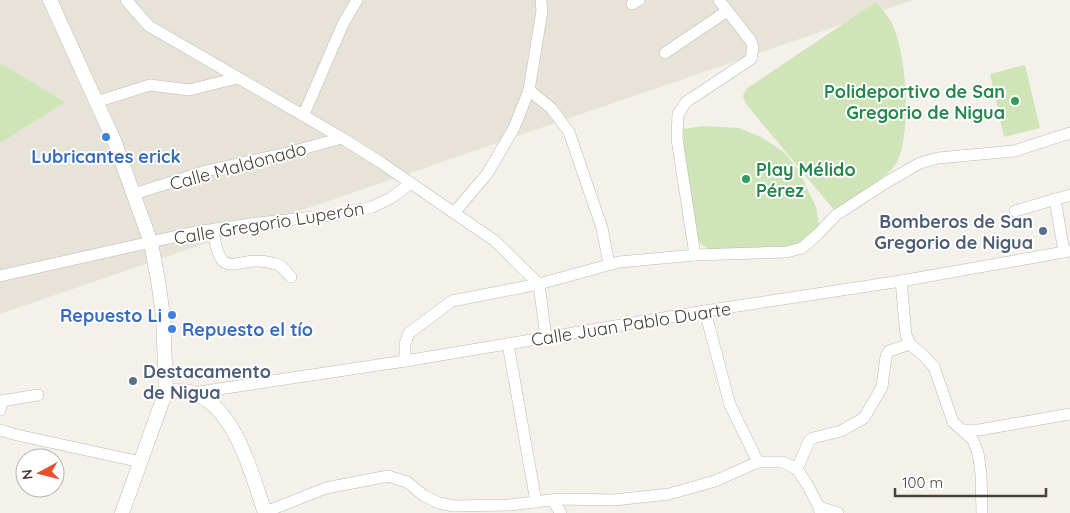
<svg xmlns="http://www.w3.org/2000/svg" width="1070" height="513" viewBox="0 0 1070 513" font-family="Quicksand,sans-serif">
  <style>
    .residential { fill: #e7e3d9 }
    .green { fill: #cfe4b7 }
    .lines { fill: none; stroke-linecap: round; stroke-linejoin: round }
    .minor-casing { stroke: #bfb9ae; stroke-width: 12 }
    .tertiary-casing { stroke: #bfb9ae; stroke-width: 15 }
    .minor { stroke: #fff; stroke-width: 11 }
    .tertiary { stroke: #fff; stroke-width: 14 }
    .leisure-dot { fill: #2e9e5b; stroke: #fff; stroke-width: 2 }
    .shop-dot { fill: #3f7fe0; stroke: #fff; stroke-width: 2 }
    .service-dot { fill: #5c6f8a; stroke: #fff; stroke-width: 2 }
    .labels { text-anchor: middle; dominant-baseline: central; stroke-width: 4; stroke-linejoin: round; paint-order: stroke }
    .leisure-label { font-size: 18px; font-weight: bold; fill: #27864d; stroke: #fff; text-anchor: end }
    .shop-label { font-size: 18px; font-weight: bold; fill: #366cbe; stroke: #fff }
    .street-label { font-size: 18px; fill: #484239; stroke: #fff }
    .service-label { font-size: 18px; font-weight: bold; fill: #4e5e75; stroke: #fff; text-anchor: end }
  </style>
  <rect width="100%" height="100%" fill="#f4f1eb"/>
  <path class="residential" d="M0,0H913L0,314Z"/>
  <g class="green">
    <path d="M876,2C881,8 886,14 890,20C907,49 912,131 897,162C889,177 849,200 834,210L746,104L743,96L746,89Z"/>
    <path d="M0,63L65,102L0,143Z"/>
    <path d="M1025,65L1040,128L1004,137L990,74Z"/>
    <path d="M703,126L739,128L761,137L784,152L798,169L816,207L820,230L804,243L788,249H708L698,241L684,148L683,129Z"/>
  </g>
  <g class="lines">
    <g class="minor-casing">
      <g id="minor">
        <path d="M126,0L149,26L342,138L380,162L495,241L539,284L546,338"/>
        <path d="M632,4L639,0"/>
        <path d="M665,53L727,11"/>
        <path d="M529,90L551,108L569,132L602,228L609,264"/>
        <path d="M96,102L150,85L189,90L237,78"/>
        <path d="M304,114L343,24L357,0"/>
        <path d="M134,194L206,171L287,153L342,138"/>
        <path d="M1055,199L1064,252"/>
        <path d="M1015,211L1070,195"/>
        <path d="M454,213L487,174L514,128L529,90L542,11L541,0"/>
        <path d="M213,230C221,287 236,253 272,263C275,264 278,264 280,266C284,268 288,274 291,277"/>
        <path d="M695,255L677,139L678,114L686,102L751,59L753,48L751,41L719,0"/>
        <path d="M0,276L195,232L258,223L334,215L372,207L391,198L411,183"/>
        <path d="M901,281L906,335L910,344L924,356L934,367L953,422L973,440L978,453L981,474L982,513"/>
        <path d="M705,311L730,405L758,462"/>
        <path d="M508,344L536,502"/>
        <path d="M405,361V344L409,333L452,301L539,284L619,262L695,255L786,252L802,248L818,234L836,215L887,182L920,163L938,158L1014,151L1070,133"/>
        <path d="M192,393L405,361L705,311L901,281L1070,251"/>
        <path d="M0,410L2,401L7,400L38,395"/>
        <path d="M0,430L17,435L141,462"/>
        <path d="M965,430H979L1070,414"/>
        <path d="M797,469L809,441L813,438L841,431L864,418L882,387L886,356L889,351L910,344"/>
        <path d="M552,500L561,513"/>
        <path d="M819,507L838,513"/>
        <path d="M265,512L326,488L388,476L407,482L423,495L439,503L454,506L509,505L560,499L614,500L669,494L715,481L758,462H783L797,469L808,486L819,507L820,513"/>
      </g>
    </g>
    <g class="tertiary-casing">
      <g id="tertiary">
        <path d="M50,0L115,143L151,243L158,280L163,316L166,391L122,513"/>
        <path d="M166,391C174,391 182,391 190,392C235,404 252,475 265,513"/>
      </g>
    </g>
    <use href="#minor" class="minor"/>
    <use href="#tertiary" class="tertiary"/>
  </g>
  <g class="leisure-dot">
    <circle cx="1015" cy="101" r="5"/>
    <circle cx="746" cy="179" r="5"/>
  </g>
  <g class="shop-dot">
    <circle cx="106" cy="137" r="5"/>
    <circle cx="172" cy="315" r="5"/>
    <circle cx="172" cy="329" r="5"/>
  </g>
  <g class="service-dot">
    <circle cx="1043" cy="231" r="5"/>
    <circle cx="133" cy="381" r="5"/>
  </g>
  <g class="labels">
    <g class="leisure-label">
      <text x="1005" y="91">Polideportivo de San<tspan x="1005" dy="21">Gregorio de Nigua</tspan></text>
      <text x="756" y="169" text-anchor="start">Play Mélido<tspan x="756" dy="21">Pérez</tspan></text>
    </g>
    <g class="shop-label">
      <text x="106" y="156">Lubricantes erick</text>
      <text x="162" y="315" text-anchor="end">Repuesto Li</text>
      <text x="182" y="329" text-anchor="start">Repuesto el tío</text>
    </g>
    <g class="street-label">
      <text transform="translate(238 166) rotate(-15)">Calle Maldonado</text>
      <text transform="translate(269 223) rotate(-9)">Calle Gregorio Luperón</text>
      <text transform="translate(631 324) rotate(-9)">Calle Juan Pablo Duarte</text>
    </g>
    <g class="service-label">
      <text x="1033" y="221">Bomberos de San<tspan x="1033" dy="21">Gregorio de Nigua</tspan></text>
      <text x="143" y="371" text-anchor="start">Destacamento<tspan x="143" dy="21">de Nigua</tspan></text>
    </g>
  </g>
  <g transform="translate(40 473) rotate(263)"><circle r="24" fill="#ffffff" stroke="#b6b3b0"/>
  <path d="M0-4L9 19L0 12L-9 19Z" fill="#e8502e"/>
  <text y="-8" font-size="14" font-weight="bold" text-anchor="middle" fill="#484239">N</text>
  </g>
  <path d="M895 488v8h151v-8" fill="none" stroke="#484239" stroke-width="2.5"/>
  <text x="902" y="488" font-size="15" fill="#484239" stroke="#ffffff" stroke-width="4" paint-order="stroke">100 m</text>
</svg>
